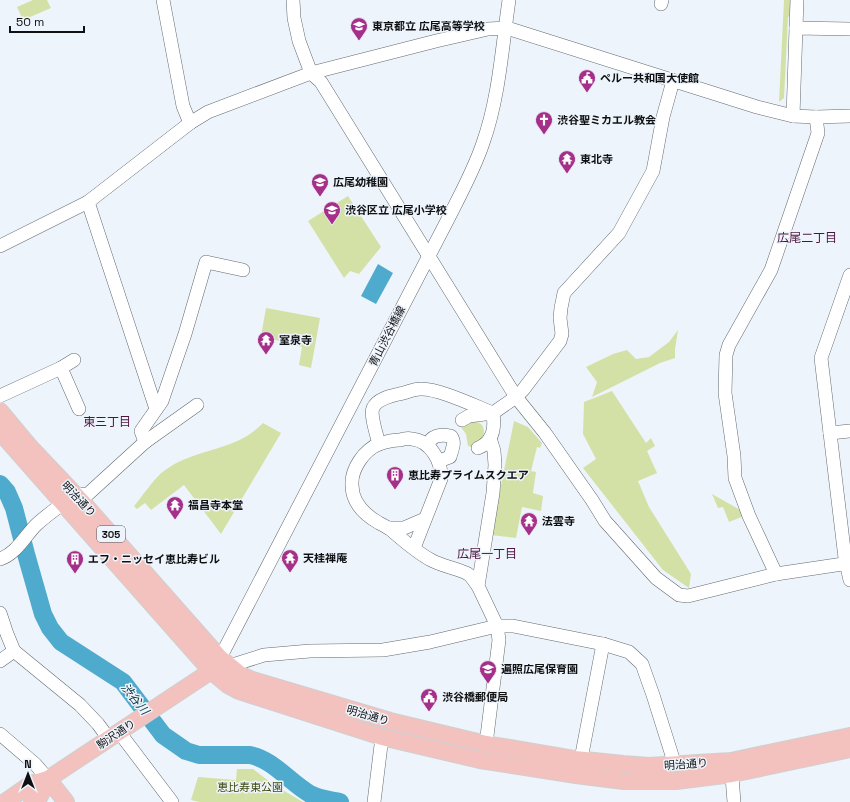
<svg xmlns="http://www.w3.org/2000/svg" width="850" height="802" viewBox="0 0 850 802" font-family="'Space Grotesk','Noto Sans JP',sans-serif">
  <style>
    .green { fill: #d3e1a6 }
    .water { fill: #4fabcd }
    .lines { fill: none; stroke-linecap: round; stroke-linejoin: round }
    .river { stroke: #4fabcd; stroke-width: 18 }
    .minor-casing { stroke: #646a70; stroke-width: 14 }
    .major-casing { stroke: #cfcfd0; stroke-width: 18 }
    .minor { stroke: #fff; stroke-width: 13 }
    .major { stroke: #f3c2bf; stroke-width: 16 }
    .labels { text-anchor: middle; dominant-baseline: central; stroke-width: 3; stroke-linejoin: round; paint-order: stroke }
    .shield { fill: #eef4fb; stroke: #515458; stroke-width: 1 }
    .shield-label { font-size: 10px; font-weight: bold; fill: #0e1012 }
    .poi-label { font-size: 11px; font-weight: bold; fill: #0e1012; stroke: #eef4fb; text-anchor: start }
    .street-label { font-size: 11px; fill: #0e1012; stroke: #eef4fb }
    .park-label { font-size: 11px; fill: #3f4911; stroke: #eef4fb }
    .neighbourhood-label { font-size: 12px; fill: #4c143e; stroke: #eef4fb }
    .water-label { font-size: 12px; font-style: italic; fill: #093442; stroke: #eef4fb }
  </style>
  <rect width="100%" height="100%" fill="#eef4fb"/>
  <g class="green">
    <path d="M33,0H47L51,8L23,20L17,7Z"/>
    <path d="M784,0H797L796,13L788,17L784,98L779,102Z"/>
    <path d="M348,196L381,247L359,274L350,271L344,278L308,221Z"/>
    <path d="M266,308L320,318L311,368L299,365L302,347L261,336Z"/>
    <path d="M678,330L675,349V358L660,363L592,397L597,382L586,367L613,354L627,350L636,359L649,357L669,342Z"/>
    <path d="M612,391L646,443L651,438L655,446L647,451L657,473L638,481L649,507L691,574L689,588L663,570L583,468L596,459L583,434L584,402Z"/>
    <path d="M464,421C478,421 487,422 483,439L472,447L468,446L466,434L460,426Z"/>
    <path d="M514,421L528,427L542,443L540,448L537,447L531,471L536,472L533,493L543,496L541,511L522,507L516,538L491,535Z"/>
    <path d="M263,423L281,433L221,534L184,485L151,510L145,503L137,509L134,506C142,497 155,477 164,471C195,447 234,453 263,423Z"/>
    <path d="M712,494L742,511L744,516L729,522L723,507L718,508Z"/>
    <path d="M237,769H253L274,785L303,802H199L191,800L198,777L236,780Z"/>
  </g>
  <path class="water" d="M378,264L393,273L376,304L361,296Z"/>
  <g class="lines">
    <path class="river" d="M0,484L7,492L14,508L26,554L43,614L50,628L61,642L123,682L163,735L186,751L199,755H250C274,760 289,782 310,794C318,799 331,800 340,802"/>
    <g class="minor-casing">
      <g id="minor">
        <path d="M163,0L183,106L190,123"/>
        <path d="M293,0L294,18L299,41L311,73L321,82L516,397L545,433L592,500L605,521L656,578L679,595L688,596L776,574L850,563"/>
        <path d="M661,4L662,0"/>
        <path d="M796,28L797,0"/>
        <path d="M793,116L796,28L850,29"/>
        <path d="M88,202L156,409"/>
        <path d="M0,246L88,202L190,123L208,112L311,73L436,41L488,29L507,28L757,107L793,116L816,117L850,116"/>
        <path d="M850,275L821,358L845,558L850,580"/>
        <path d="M61,368L74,360"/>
        <path d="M0,396L61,368L79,409"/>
        <path d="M462,420L469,416L493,413C495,427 494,442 478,448"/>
        <path d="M830,433L850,431"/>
        <path d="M145,442L197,405"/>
        <path d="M379,444C377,436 370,415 373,408C377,399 390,396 399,394C406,393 413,389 420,389C438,388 475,406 493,413L516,397L523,390L560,341L562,334L560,318L561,308L564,293L619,233L653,171L663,117L673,81"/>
        <path d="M428,446C430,435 441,434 451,436C456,443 452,449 450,457L439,461"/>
        <path d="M388,528H404L425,519"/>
        <path d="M414,548L441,479C442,462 431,441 412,439C408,438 403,439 400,440C393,440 385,442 379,444C364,450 351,469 352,485C352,503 365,515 379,523C383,525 387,527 390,529C403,540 416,552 431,560C441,566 460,569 468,574C472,577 475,582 478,586"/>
        <path d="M0,559C16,554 25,536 36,525C41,520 69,498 76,495C79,494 84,494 88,494L145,442L141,431L162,401L185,334L206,262L243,270"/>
        <path d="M776,574L749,516L735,478L734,456L725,393L726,355L729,345L771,270L818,133L816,117"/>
        <path d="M0,613L7,634L14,651L80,705L98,724L109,739"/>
        <path d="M220,658L447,221C460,195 474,170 483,143C499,98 502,48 509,0"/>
        <path d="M0,661L14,651"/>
        <path d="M223,668L264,655L310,651L383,650L430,642L497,626H513L603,644L629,652L642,664L653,695L675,765"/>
        <path d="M119,732L172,802"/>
        <path d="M0,734L35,764L48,779"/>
        <path d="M486,744L499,640L497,626L478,586L493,493L495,465L494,451L490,438"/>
        <path d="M581,759L603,644"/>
        <path d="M731,764L734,802"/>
        <path d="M374,802L382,737"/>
      </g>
    </g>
    <g class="major-casing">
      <g id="major">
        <path d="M0,411L30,447L84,504L220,658L241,675L252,680L390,721L486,744L575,759L623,764L649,766L731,761L850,736"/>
        <path d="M0,432L211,671L228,685L239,691L382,737L480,760L576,775L624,781H676L732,774L850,749"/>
        <path d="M48,779L66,802"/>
        <path d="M5,802L31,784L48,779L211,671L217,662"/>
        <path d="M32,802L40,796L48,779"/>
      </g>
    </g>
    <use href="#minor" class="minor"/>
    <use href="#major" class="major"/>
  </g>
  <defs>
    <g id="school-pin" transform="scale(0.9)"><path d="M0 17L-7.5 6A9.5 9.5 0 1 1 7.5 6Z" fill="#a5308a" stroke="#eef4fb"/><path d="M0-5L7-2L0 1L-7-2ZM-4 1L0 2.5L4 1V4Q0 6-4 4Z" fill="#fff"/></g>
    <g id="civic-pin" transform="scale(0.9)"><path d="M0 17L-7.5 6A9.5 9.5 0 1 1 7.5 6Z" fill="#a5308a" stroke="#eef4fb"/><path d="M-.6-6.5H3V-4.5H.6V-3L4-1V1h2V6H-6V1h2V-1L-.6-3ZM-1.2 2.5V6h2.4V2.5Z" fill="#fff"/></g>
    <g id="church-pin" transform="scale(0.9)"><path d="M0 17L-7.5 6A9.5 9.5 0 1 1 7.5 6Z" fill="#a5308a" stroke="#eef4fb"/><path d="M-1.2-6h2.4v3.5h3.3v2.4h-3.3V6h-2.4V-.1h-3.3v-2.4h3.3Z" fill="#fff"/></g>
    <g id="temple-pin" transform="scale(0.9)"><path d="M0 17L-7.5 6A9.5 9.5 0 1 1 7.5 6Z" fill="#a5308a" stroke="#eef4fb"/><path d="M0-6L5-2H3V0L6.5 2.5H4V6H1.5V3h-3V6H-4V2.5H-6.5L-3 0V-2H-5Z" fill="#fff"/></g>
    <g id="building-pin" transform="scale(0.9)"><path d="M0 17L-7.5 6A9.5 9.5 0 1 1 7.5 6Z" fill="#a5308a" stroke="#eef4fb"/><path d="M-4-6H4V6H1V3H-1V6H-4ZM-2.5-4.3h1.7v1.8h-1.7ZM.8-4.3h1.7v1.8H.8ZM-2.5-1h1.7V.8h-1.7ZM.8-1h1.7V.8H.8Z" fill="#fff"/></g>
  </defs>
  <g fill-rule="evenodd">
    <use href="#school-pin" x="359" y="26"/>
    <use href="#civic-pin" x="587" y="78"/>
    <use href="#church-pin" x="544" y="120"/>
    <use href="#temple-pin" x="567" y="159"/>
    <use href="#school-pin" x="320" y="182"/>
    <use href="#school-pin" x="332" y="210"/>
    <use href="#temple-pin" x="266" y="340"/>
    <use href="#building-pin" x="395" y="475"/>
    <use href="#temple-pin" x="175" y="505"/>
    <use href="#temple-pin" x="529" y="521"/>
    <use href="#temple-pin" x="290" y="558"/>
    <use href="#building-pin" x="75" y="559"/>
    <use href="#school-pin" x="488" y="669"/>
    <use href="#civic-pin" x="429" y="697"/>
  </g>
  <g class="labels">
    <rect class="shield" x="97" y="526" width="28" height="16" rx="3"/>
    <g class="shield-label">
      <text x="111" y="534">305</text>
    </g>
    <g class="poi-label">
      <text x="372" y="26">東京都立 広尾高等学校</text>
      <text x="600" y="78">ペルー共和国大使館</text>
      <text x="557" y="120">渋谷聖ミカエル教会</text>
      <text x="580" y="159">東北寺</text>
      <text x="333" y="182">広尾幼稚園</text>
      <text x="345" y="210">渋谷区立 広尾小学校</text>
      <text x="279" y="340">室泉寺</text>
      <text x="408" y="475">恵比寿プライムスクエア</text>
      <text x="188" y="505">福昌寺本堂</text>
      <text x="542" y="521">法雲寺</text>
      <text x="303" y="558">天桂禅庵</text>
      <text x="88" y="559">エフ・ニッセイ恵比寿ビル</text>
      <text x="501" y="669">遍照広尾保育園</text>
      <text x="442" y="697">渋谷橋郵便局</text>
    </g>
    <g class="street-label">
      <text transform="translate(387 336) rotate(-63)">青山渋谷橋線</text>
      <text transform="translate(79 499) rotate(47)">明治通り</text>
      <text transform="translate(368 715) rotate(16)">明治通り</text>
      <text transform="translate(116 734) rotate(-34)">駒沢通り</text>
      <text transform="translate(686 764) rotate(-4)">明治通り</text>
    </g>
    <g class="park-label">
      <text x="250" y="787">恵比寿東公園</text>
    </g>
    <g class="neighbourhood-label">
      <text x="807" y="238">広尾二丁目</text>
      <text x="107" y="422">東三丁目</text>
      <text x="487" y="554">広尾一丁目</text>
    </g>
    <g class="water-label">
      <text transform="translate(135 699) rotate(51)">渋谷川</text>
    </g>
  </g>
  <g transform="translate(28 774)" stroke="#eef4fb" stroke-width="3" paint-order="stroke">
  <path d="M0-3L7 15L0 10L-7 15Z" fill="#0e1012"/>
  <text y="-6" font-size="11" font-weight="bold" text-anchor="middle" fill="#0e1012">N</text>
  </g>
  <path d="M10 26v6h74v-6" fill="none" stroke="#0e1012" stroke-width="2"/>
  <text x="16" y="26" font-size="12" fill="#0e1012" stroke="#eef4fb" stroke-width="3" paint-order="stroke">50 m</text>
</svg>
